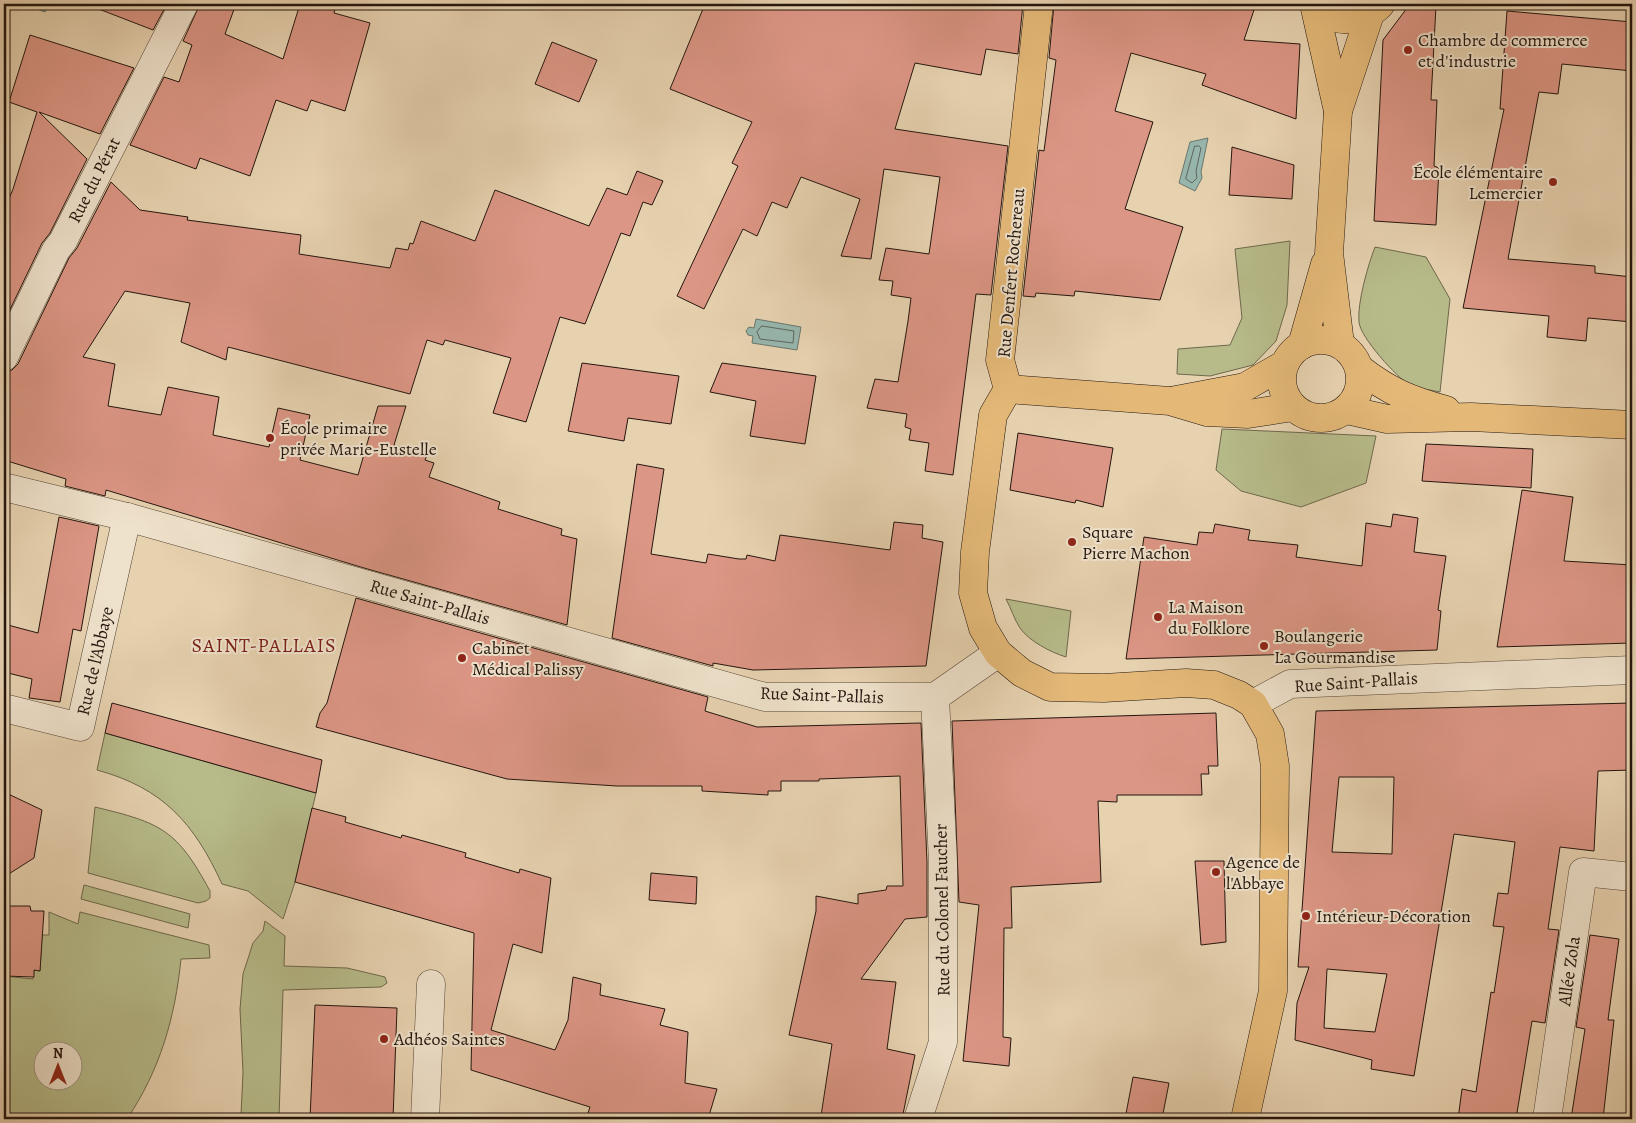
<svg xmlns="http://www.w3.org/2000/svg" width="1636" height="1123" viewBox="0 0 1636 1123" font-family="Alegreya,serif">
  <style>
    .green { fill: #b7bb8a; stroke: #6e684c; fill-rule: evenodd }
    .water { fill: #97b7ae; stroke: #69776e }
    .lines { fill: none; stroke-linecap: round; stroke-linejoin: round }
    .shore { stroke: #5e665e; stroke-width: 1 }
    .building { fill: #dc9685; stroke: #24160e; fill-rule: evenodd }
    .minor-casing { stroke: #554536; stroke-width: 29 }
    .major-casing { stroke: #24160e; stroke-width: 29 }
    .minor { stroke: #efe2cc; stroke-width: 28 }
    .major { stroke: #e4b978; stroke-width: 28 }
    .poi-dot { fill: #8f2418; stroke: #efe2cc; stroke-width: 2 }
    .labels { text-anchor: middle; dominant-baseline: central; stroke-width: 4; stroke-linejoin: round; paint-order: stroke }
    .poi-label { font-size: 18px; fill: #24160e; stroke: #efe2cc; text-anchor: start }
    .street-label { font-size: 18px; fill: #24160e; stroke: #efe2cc }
    .quarter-label { font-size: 20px; letter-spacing: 1px; fill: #7a1f14; stroke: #efe2cc }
  </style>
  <rect width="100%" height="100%" fill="#e7d2b0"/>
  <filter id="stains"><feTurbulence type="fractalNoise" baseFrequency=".004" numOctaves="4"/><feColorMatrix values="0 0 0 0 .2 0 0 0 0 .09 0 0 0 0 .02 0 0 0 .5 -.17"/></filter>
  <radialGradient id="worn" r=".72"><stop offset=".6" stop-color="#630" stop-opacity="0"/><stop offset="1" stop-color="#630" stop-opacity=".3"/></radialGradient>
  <g class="green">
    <path d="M1290,241L1287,305L1276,341L1253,365L1210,376L1177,374L1178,349L1230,345L1242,318L1235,249Z"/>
    <path d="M1375,247L1426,257L1450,299L1440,392C1431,390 1419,389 1410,385C1397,378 1360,337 1359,322C1357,303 1368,265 1375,247Z"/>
    <path d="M1222,429L1376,436L1366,483L1301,507L1241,491L1216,470Z"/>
    <path d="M1006,599L1071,611L1066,657C1050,652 1029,641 1020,628C1014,619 1011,608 1006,599Z"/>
    <path d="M105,733L316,793L295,882L283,919L248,891L222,884C194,823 163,788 97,770Z"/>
    <path d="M95,807C162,823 177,830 210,891V898L206,901L198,903L88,873Z"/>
    <path d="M84,885L190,914L188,928L81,899Z"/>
    <path d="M49,912L78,924L80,912L209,945L210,958L181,959C175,1018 160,1070 127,1119H4V976L33,979L34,970L40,971L42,935H49ZM42,1050H72V1080H42Z"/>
    <path d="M265,921L285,936L284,966L347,968L385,977L387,983L381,987L283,990L279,1119H260L241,1115L243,1072L240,1009L243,974L253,943L263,931Z"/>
  </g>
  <g class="water">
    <path d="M24,4H48L45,12Z"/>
    <path d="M1208,138L1201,172L1202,178L1195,191L1179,183L1190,142Z"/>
    <path d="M756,319L801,327L797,350L752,343L753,336L748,335L746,331L749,327L754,328Z"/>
  </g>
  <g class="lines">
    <g class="shore">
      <path d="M1195,146H1199L1201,148L1196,171L1197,178L1192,183L1186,179Z"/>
      <path d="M762,326L794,331L793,343L760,339L757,332Z"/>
    </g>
  </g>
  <g class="building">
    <path d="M92,4H167L153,30L91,6Z"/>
    <path d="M200,4H236L225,34L283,59L300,4H336L334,13L370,23L345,111L311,100L307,111L276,100L250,176L200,158L196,169L130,145L164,77L179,82L192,45L183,41Z"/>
    <path d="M705,4H1023L1018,54L986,49L981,75L915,63L895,129L1008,146L991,295L976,294L953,475L925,471L929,443L909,440L911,429L905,427L907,414L867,408L875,379L898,382L908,321L911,298L891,295L893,281L879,280L886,248L929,254L940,177L884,169L871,259L841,256L860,199L801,177L787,208L772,202L757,236L743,229L704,309L677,296L738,166L732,163L752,122L670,89Z"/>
    <path d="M1054,4H1256L1244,40L1300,44L1296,119L1202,85L1206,74L1131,53L1115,111L1153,122L1125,209L1183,227L1160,300L1075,291L1074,296L1036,293L1035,297L1023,296L1039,150L1044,151L1056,60L1049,58Z"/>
    <path d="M1410,4L1436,6L1431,100H1437L1434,166L1439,168L1436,225L1374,221L1383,40Z"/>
    <path d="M1507,11L1632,22V71L1562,64L1558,94L1539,92L1508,259L1595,266V273L1632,277V322L1588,318L1586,341L1547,337L1549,316L1463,308L1504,109H1500Z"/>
    <path d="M30,35L134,68L100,134L39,112L87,159L50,233L42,243L4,322V211L13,189L37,112L9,102Z"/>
    <path d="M552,42L597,60L579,102L535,84Z"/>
    <path d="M1232,147L1294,165L1292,199L1229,195Z"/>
    <path d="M637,171L663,181L652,205L643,202L630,236L621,233L585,324L560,317L526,422L493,413L511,358L445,340L443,345L427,340L410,394L228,347L226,360L181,342L190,303L125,291L83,357L115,364L108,406L161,415L168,387L219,397L213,435L269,447L278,408L310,415L300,460L358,475L378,406H406L394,445L427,455L425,460L434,463L429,477L500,502L498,509L562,529L561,535L577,539L567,625L364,568L106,490L105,496L65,486L66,479L4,460V372L12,370L18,364L69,258L77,248L111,182L140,210L188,217L187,220L301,235L299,254L390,268L396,248L408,250L410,243L413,244L421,221L475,241L495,190L589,226L607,188L627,195Z"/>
    <path d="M582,363L679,376L671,424L628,418L624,441L568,431Z"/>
    <path d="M722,363L816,376L805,444L750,436L756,401L710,392Z"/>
    <path d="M1018,433L1113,448L1103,507L1076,500L1075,503L1010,490Z"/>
    <path d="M1426,444L1533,449L1531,488L1422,481Z"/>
    <path d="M637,464L664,469L651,554L706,563L708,554L739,559H746L747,555L775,561L780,535L890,550L894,522L923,525L922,538L943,542L926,666L753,670L713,663V666L612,638Z"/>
    <path d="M1522,490L1573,497L1564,561L1632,565V643L1497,647Z"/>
    <path d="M1393,514L1418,518L1414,552L1446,556L1438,610L1441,611L1437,650L1126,659L1144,537L1197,545L1199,532L1213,533L1215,524L1250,530L1248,540L1298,545L1296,557L1362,566L1366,523L1391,527Z"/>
    <path d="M59,517L99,526L81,631L73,629L60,702L29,698L32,679L4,672V624L38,633Z"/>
    <path d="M356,598L708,697L705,711L757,727L921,723L927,862V917L905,919L861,979L896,982L887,1049L915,1055L902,1119H833L821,1116L832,1044L789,1035L816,911V896L858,904V894L886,890L887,886H903L900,776L819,779V781H781V791H768V795L702,791V786H617L507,779L316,727L320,713L327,703Z"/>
    <path d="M112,703L322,760L316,793L105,733Z"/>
    <path d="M1632,703V770L1598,771L1594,851L1560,847L1548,929L1559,930L1545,1023L1532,1021L1516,1119H1458L1462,1089L1476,1092L1491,992L1494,993L1504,927L1493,926L1498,893L1508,894L1515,842L1454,834L1414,1076L1371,1069L1372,1060L1295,1040L1297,1003L1309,967H1298L1316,711ZM1339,777H1394L1392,854L1332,852ZM1327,969L1387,974L1375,1032L1324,1028Z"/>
    <path d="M1216,713L1218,766H1208L1209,774H1201L1202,795H1117V802L1098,801L1101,882L1011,887L1012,928H1004L1003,1037L1011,1038L1009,1066L963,1061L979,905L959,902L952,721Z"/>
    <path d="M4,792L42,810L34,858L4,877Z"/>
    <path d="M312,808L346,817L345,822L401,838L402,835L466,853L465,857L519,873L520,869L551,878L542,953L513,944L491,1030L555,1050L568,1020L573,977L601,984L600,995L665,1009L660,1025L688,1032L685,1083L717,1089L708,1119H586L590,1107L471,1070L474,933L295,882Z"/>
    <path d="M1195,861H1224L1226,942L1201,945Z"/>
    <path d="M651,873L697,877L696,904L649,900Z"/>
    <path d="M4,906H30L31,911H44L40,971L34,970V977L4,976Z"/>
    <path d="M1590,935L1619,939L1608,1020H1614L1603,1119H1571L1585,1029L1576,1027Z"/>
    <path d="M315,1005L397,1008L393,1119H310Z"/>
    <path d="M1133,1077L1169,1083L1162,1119H1125Z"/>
  </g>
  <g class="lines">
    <g class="minor-casing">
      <g id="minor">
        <path d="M4,357L56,250L63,241L184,4"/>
        <path d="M4,487L127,517L765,697H935L998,653"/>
        <path d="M1253,704L1290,684L1632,670"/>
        <path d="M4,708L80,727L127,517"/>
        <path d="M425,1119L431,984"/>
        <path d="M918,1119L943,1042V862L935,697"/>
        <path d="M1547,1119L1583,872L1632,877"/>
      </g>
    </g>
    <g class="major-casing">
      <g id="major">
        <path d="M1039,4L1000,360L1008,389L993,415L975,552L973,593L983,628L998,653L1022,673L1050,687L1104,688L1186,683L1214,685L1239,695L1253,704L1270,734L1275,766L1273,991L1245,1119"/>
        <path d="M1314,4L1338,111"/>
        <path d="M1314,4C1335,24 1359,25 1380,5"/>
        <circle cx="1321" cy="379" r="39"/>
        <path d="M1340,344L1329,253L1338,111L1370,14"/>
        <path d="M1302,345L1325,264"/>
        <path d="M1360,369C1390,392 1410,400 1446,410"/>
        <path d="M1008,389L1170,401L1207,412L1248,414L1293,407"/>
        <path d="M1176,400L1245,387L1285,364"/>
        <path d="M1347,410L1387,419L1471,417L1632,425"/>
      </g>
    </g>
    <use href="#minor" class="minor"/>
    <use href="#major" class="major"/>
  </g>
  <g class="poi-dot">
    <circle cx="1408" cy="50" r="5"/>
    <circle cx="1553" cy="182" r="5"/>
    <circle cx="270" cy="438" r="5"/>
    <circle cx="1072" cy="542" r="5"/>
    <circle cx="1158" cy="617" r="5"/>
    <circle cx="1264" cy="646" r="5"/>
    <circle cx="462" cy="658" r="5"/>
    <circle cx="1216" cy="872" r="5"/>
    <circle cx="1306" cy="916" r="5"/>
    <circle cx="384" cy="1039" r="5"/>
  </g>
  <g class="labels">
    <g class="poi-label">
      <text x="1418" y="40">Chambre de commerce<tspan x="1418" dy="21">et d'industrie</tspan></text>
      <text x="1543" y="172" text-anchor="end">École élémentaire<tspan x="1543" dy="21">Lemercier</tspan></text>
      <text x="280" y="428">École primaire<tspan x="280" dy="21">privée Marie-Eustelle</tspan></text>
      <text x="1082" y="532">Square<tspan x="1082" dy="21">Pierre Machon</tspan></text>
      <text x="1168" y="607">La Maison<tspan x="1168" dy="21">du Folklore</tspan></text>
      <text x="1274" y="636">Boulangerie<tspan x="1274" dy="21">La Gourmandise</tspan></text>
      <text x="472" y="648">Cabinet<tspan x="472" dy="21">Médical Palissy</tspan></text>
      <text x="1226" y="862">Agence de<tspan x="1226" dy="21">l'Abbaye</tspan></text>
      <text x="1316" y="916">Intérieur-Décoration</text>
      <text x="394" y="1039">Adhéos Saintes</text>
    </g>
    <g class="street-label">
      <text transform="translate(94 180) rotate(-63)">Rue du Pérat</text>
      <text transform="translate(1011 273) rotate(-85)">Rue Denfert Rochereau</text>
      <text transform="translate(430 602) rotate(16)">Rue Saint-Pallais</text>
      <text transform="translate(95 661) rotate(-77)">Rue de l'Abbaye</text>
      <text transform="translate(1356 682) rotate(-4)">Rue Saint-Pallais</text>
      <text transform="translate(822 695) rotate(2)">Rue Saint-Pallais</text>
      <text transform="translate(942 910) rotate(-91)">Rue du Colonel Faucher</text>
      <text transform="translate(1569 971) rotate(-82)">Allée Zola</text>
    </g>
    <g class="quarter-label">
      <text x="264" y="645">SAINT-PALLAIS</text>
    </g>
  </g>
  <rect width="1636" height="1123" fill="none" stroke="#e7d2b0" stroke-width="20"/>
  <rect x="5" y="5" width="1626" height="1113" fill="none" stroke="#24160e" stroke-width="2.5"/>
  <rect x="10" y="10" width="1616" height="1103" fill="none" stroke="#24160e"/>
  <g transform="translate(58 1066)"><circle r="24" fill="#efe2cc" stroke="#9e9080"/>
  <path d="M0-4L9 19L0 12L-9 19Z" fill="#8f2418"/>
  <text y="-8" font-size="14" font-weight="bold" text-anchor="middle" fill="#24160e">N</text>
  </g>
  <rect width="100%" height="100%" filter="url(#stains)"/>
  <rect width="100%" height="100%" fill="url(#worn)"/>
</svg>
